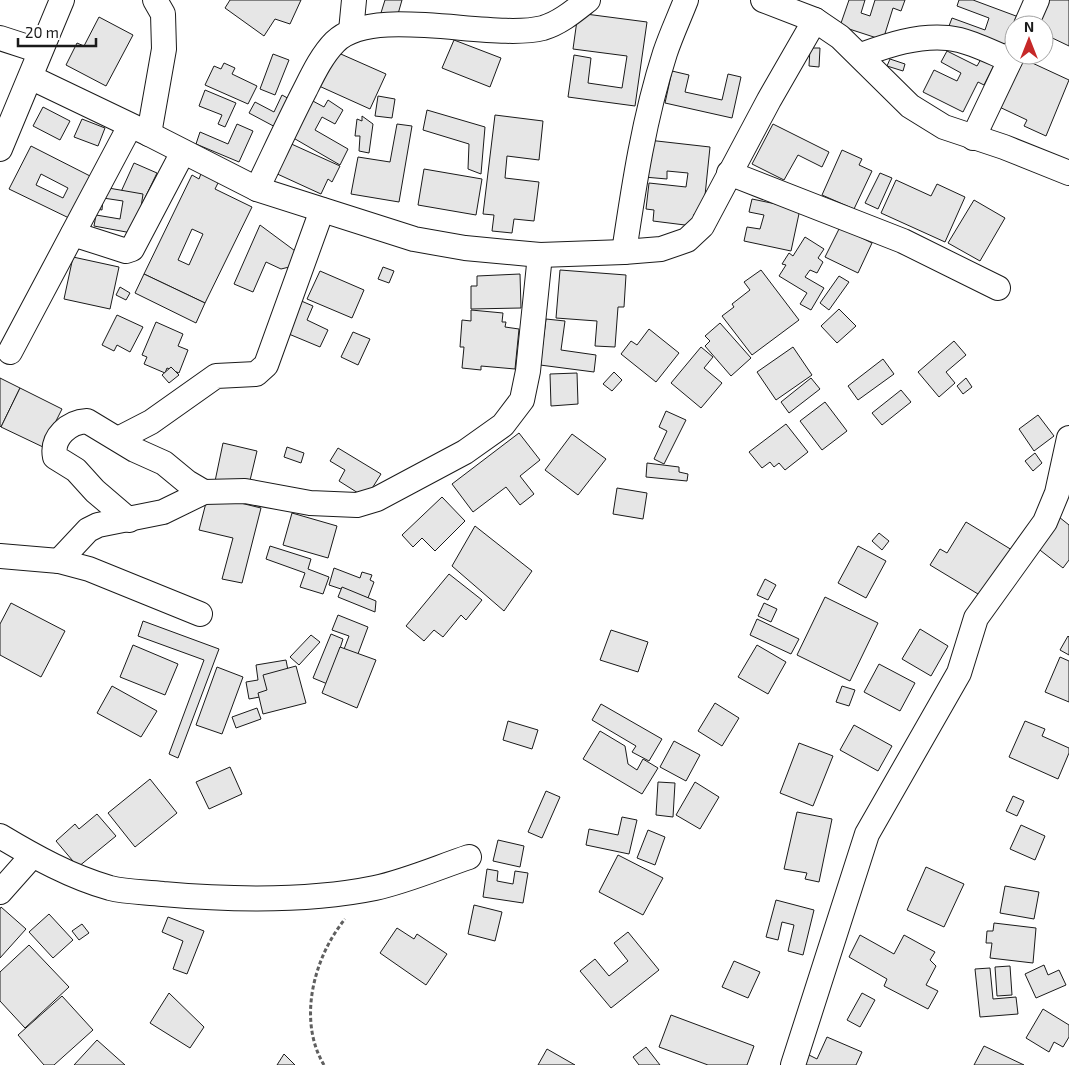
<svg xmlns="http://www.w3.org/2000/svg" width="1069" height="1065" viewBox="0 0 1069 1065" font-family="'Exo 2',sans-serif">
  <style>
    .building { fill: #e6e6e6; stroke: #1a1a1a; fill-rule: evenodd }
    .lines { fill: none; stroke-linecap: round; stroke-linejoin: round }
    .street-casing { stroke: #1a1a1a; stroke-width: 26 }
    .path { stroke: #5f5f5f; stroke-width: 3; stroke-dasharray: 4 2.5; stroke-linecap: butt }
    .street { stroke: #fff; stroke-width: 24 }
  </style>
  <rect width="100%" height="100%" fill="#fff"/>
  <g class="building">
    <path d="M230,0H301L290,24L275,19L264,36L225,8Z"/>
    <path d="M385,0H402L396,21L380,16Z"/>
    <path d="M849,0H865L861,13L870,16L875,0H905L901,11L893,8L883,40L840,26Z"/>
    <path d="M959,0H973L1024,19L1021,25H1014V45L1009,58L946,34L952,18L985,30L989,18L957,6Z"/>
    <path d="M1043,0H1069V46L1044,34V25H1031Z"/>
    <path d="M578,13L647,22L635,106L568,97L574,55L591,58L588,83L622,88L627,56L573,49Z"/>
    <path d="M99,17L133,35L106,86L66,65L77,43L84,46Z"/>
    <path d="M454,40L501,58L490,87L442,68Z"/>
    <path d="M810,48H820L819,67L809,66Z"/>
    <path d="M334,51L386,74L370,109L319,86Z"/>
    <path d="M947,51L977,66L981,59L994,65L984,85L978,82L963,112L923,92L934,70L957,81L961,73L941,62Z"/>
    <path d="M273,54L289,60L275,95L260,89Z"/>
    <path d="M1015,55L1069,80L1046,136L1024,126L1027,120L993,104Z"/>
    <path d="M890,59L905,64L903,71L887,66Z"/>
    <path d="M224,63L235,68L232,74L257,86L248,104L205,85L214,66L221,69Z"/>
    <path d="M672,71L689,75L685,92L722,100L728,74L741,77L732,118L665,103Z"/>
    <path d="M205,90L236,103L225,127L218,124L222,115L199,106Z"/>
    <path d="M282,95L293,101L279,129L249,113L255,102L274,112Z"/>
    <path d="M378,96L395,99L392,118L375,116Z"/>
    <path d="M311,100L324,107L328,100L343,110L335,124L322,117L315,130L348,149L340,165L290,136Z"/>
    <path d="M43,107L70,121L60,140L33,126Z"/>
    <path d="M427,110L485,127L481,174L468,169L469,144L423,130Z"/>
    <path d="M495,115L543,121L539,160L507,156L505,178L539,182L534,221L514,219L512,233L492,231L494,215L483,214Z"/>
    <path d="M362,116L373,124L369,153L359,151L360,136H355L357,119L362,121Z"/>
    <path d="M82,119L105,128L98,146L74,137Z"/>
    <path d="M237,124L253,131L239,162L196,144L200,132L228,144Z"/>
    <path d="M397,124L412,126L399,202L351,194L358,157L390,162Z"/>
    <path d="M773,124L829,152L822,167L798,155L784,180L752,164Z"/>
    <path d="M648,140L710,147L703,215L694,214L693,226L653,221L654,210L646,209L649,183L686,187L688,173L667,171V179L644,177Z"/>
    <path d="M287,142L340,166L332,182L328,179L321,194L273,172Z"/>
    <path d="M31,146L92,177L71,219L9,189ZM41,174L68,188L63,198L36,185Z"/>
    <path d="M842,150L862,159L859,165L872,171L854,209L822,195Z"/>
    <path d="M134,163L157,173L142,204L120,194Z"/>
    <path d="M424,169L482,179L476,215L418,205Z"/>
    <path d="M202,171L220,179L215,189L252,207L205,303L144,274L192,175L199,179ZM192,229L203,234L189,265L178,260Z"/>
    <path d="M880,173L892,178L878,209L865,203Z"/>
    <path d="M896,180L931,196L937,184L965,197L945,242L881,213Z"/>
    <path d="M97,186L143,194L137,234L94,226L96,215L120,219L123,201L103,198L102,210L91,208Z"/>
    <path d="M752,199L800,209L791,251L744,241L747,227L760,229L764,215L749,212Z"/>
    <path d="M974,200L1005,218L980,261L948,243Z"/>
    <path d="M260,225L310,262L281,269L266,262L253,292L234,284Z"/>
    <path d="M840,227L872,243L858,273L825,257Z"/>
    <path d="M805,237L824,249L818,258L823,262L817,273L810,270L805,277L824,288L811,310L800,304L807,293L779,276L786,265L782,264L789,253L793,256Z"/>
    <path d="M73,257L119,267L110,309L64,299Z"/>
    <path d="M383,267L394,271L389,283L378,279Z"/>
    <path d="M560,270L626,275L624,307H618L615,347L595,346L597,321L556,318Z"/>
    <path d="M761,270L799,320L752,355L722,316L734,307L732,304L750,290L744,282Z"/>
    <path d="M320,271L364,290L352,318L307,299Z"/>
    <path d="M144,274L205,303L196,323L135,293Z"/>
    <path d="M520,274L521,308L471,309V286H477V276Z"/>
    <path d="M839,276L849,282L829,310L820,303Z"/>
    <path d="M120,287L130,293L126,300L116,295Z"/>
    <path d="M299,300L313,306L307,320L328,330L320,347L284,332Z"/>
    <path d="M839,309L856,326L837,343L821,326Z"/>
    <path d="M471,310L503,313L502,322H506L505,327L519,329L515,369L481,366V370L462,368L464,347H460L462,320L471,321Z"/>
    <path d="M117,315L143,327L130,352L117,345L114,351L102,345Z"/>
    <path d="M546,319L565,321L561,350L596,355L594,372L540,365Z"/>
    <path d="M156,322L183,334L178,346L188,350L179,373L167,368L165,373L144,364L147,357L142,355Z"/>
    <path d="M720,323L751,358L731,376L705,346L710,341L705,336Z"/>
    <path d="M649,329L679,353L656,382L621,354L631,341L637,345Z"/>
    <path d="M353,332L370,339L358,365L341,357Z"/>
    <path d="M954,341L966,355L946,372L955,383L939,397L918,372Z"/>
    <path d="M701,347L713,357L704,368L722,383L701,408L671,383Z"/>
    <path d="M793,347L812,375L776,400L757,372Z"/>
    <path d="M883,359L894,374L858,400L848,386Z"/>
    <path d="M171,367L179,375L169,383L162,375Z"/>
    <path d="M614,372L622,380L612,391L603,384Z"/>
    <path d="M577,373L578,404L551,406L550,374Z"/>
    <path d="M0,378L20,388L1,427L0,426Z"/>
    <path d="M811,378L820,389L789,413L781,402Z"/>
    <path d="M966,378L972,387L963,394L957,386Z"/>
    <path d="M20,388L62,409L43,447L1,427Z"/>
    <path d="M901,390L911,402L882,425L872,413Z"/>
    <path d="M825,402L847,431L822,450L800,421Z"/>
    <path d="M666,411L686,420L664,464L654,459L667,431L659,427Z"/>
    <path d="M1038,415L1054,436L1034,451L1019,429Z"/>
    <path d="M786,424L808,452L785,470L779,463L774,467L770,462L762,468L749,452Z"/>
    <path d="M519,433L540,460L520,476L534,494L520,505L506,487L473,512L452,484Z"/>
    <path d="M572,434L606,459L578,495L545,470Z"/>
    <path d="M223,443L257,451L247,493L214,486Z"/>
    <path d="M287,447L304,453L301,463L284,457Z"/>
    <path d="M338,448L381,474L366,498L339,481L345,470L330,461Z"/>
    <path d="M1035,453L1042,463L1033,471L1025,461Z"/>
    <path d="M647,463L679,467V472L688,474L687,481L646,477Z"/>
    <path d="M617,488L647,493L643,519L613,514Z"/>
    <path d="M208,495L261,508L242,583L222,579L233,538L199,530Z"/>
    <path d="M442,497L465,521L435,551L422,538L413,547L402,535Z"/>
    <path d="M292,513L337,526L328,558L283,545Z"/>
    <path d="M1059,517L1069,525V560L1063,568L1036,547Z"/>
    <path d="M966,522L1012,550L983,597L930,565L940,549L947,553Z"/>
    <path d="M475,526L532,571L504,611L452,566Z"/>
    <path d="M879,533L889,541L882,550L872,541Z"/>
    <path d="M270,546L311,559L308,569L329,577L323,594L300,587L305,573L266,559Z"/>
    <path d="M858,546L886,561L866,598L838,583Z"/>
    <path d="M334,568L360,578L362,572L372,575L370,580L374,582L368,598L329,585Z"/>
    <path d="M449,574L482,600L466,620L461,615L443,637L434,630L424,641L406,626Z"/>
    <path d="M765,579L776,585L768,600L757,595Z"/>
    <path d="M342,587L376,601L375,612L338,597Z"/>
    <path d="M825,597L878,623L850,681L797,655Z"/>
    <path d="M11,603L65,631L41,677L0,655V624Z"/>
    <path d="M764,603L777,609L771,622L758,616Z"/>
    <path d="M338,615L368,627L352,670L338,665L349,636L332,630Z"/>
    <path d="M757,619L799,639L791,654L750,635Z"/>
    <path d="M143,621L219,649L178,758L169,754L204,660L138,636Z"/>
    <path d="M920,629L948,646L931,676L902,659Z"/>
    <path d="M611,630L648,642L638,672L600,660Z"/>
    <path d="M331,634L343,639L334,667L349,672L342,690L313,678Z"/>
    <path d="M311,635L320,642L299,665L290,657Z"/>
    <path d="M1068,636L1069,637V655L1060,650Z"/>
    <path d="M133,645L178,664L165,695L120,677Z"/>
    <path d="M757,645L786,662L768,694L738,677Z"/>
    <path d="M340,647L376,660L357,708L322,693Z"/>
    <path d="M1060,657L1069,661V702L1045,692Z"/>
    <path d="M286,660L292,691L249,699L246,682L258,680L256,665Z"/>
    <path d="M879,664L915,683L900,711L864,692Z"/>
    <path d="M296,666L306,703L263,714L258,693L267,690L263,675Z"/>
    <path d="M217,667L243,677L222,734L196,725Z"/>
    <path d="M112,686L157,711L141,737L97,713Z"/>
    <path d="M842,686L855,690L849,706L836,702Z"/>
    <path d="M715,703L739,718L722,746L698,731Z"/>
    <path d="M601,704L662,739L649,761L632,752L636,746L592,720Z"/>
    <path d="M257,708L261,719L236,728L232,717Z"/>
    <path d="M508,721L538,730L532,749L503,740Z"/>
    <path d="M1025,721L1045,729L1042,736L1069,748V753L1058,779L1009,757Z"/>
    <path d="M854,725L892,746L878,771L840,750Z"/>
    <path d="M600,731L625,746L628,764L637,770L643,759L658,768L642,794L583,759Z"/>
    <path d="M674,741L700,755L686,781L660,767Z"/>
    <path d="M799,743L833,756L813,806L780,793Z"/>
    <path d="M230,767L242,794L209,809L196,782Z"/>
    <path d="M150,779L177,813L135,847L108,813Z"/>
    <path d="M658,782L675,783L673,817L656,815Z"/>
    <path d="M695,782L719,797L700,829L676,815Z"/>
    <path d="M546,791L560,797L542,838L528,832Z"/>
    <path d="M1013,796L1024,801L1017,816L1006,811Z"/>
    <path d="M797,812L832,819L819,882L805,879L807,873L784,869Z"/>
    <path d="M97,814L116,836L78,867L56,841L75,824L79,829Z"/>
    <path d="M622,817L637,820L629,854L586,845L589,829L618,835Z"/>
    <path d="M1021,825L1045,836L1035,860L1010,849Z"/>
    <path d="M648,830L665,837L655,865L637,858Z"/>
    <path d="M498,840L524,846L520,867L493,861Z"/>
    <path d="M618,855L663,878L643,915L599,892Z"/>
    <path d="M926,867L964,884L944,927L907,910Z"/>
    <path d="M487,869L498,871L497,881L513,884L515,871L528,873L523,903L483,897Z"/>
    <path d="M1005,886L1039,892L1034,919L1000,913Z"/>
    <path d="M776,900L814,910L803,955L788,951L794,925L782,922L778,940L766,937Z"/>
    <path d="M474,905L502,912L495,941L468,934Z"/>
    <path d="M1,907L26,929L0,958V909Z"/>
    <path d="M49,914L73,940L53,958L29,932Z"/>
    <path d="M168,917L204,931L187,974L173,969L183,941L162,932Z"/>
    <path d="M994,923L1036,928L1033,963L990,958L992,943H986L987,931H993Z"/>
    <path d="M82,924L89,933L79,940L72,931Z"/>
    <path d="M397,928L414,939L417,934L447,954L426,985L380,953Z"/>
    <path d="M628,932L659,970L611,1008L580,971L595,959L609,976L628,961L614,943Z"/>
    <path d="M860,935L894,954L904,935L935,952L930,960L936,966L926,985L938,991L928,1009L884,986L887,979L849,957Z"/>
    <path d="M29,945L69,987L25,1028L0,1001V972Z"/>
    <path d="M734,961L760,972L748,998L722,987Z"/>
    <path d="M1044,965L1048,975L1059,970L1066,985L1036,998L1025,974Z"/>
    <path d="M1010,966L1012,995L997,996L995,967Z"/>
    <path d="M990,968L993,999L1016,997L1018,1014L980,1017L975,969Z"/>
    <path d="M169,993L204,1027L190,1048L150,1023Z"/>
    <path d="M862,993L875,1000L860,1027L847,1020Z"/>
    <path d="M62,996L93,1030L54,1065H44L18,1035Z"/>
    <path d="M1043,1009L1069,1025V1037L1063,1047L1054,1042L1049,1052L1026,1038Z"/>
    <path d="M671,1015L754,1046L747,1065H708L659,1047Z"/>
    <path d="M827,1037L862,1052L856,1065H805L809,1055L817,1059Z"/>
    <path d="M97,1040L125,1065H74Z"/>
    <path d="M984,1046L1024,1065H974Z"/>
    <path d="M646,1047L660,1065H639L633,1057Z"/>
    <path d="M547,1049L575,1065H538Z"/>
    <path d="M284,1054L295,1065H277Z"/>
  </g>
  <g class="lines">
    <g class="street-casing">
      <g id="street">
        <path d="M763,0L815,20L840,37L910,106L944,127L1004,147L1069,173"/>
        <path d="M1026,25L1037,0"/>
        <path d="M351,31L354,0"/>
        <path d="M0,38L40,51"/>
        <path d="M861,55C888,45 918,35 948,38C968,40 991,52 1010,60"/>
        <path d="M32,78L149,134L257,189L414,239L465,248L540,255L624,252L661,249L687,240L702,226L769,100L815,20"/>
        <path d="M149,134L164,49L163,14L155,0"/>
        <path d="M973,138L1014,52"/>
        <path d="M0,149L62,0"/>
        <path d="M729,173L903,241L998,288"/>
        <path d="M257,189C273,156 288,123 305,90C313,74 322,55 335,42C373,4 491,41 543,28C560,23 574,11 588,0"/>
        <path d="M73,234L126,251L132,249L183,152"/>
        <path d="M624,252C634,185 644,118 665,53C671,35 679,18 686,0"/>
        <path d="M10,352L130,126"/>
        <path d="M118,439L151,422L216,376L256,374L266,365L322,210"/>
        <path d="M129,520L95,491L76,470L55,457C51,437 69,422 87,421L135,450L164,463L187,482L204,492"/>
        <path d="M0,556L59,561L89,569L200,614"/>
        <path d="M59,561L88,530L98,525L163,512L204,492L245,491L310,503L357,505L377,499L465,452L503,425L522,400L528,371L540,255"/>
        <path d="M0,836C35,857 71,877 110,888C126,892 146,892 163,894C232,900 307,902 375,888C407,881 439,867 469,857"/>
        <path d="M0,892L32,856"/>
        <path d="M793,1065L867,834L959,673L976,618L1045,522L1057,493L1069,438"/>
      </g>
    </g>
    <path class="path" d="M324,1065C297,1020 314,957 345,919"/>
    <use href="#street" class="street"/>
  </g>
  <g transform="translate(1029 40)"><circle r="24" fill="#ffffff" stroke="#a3a3a3"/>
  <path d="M0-4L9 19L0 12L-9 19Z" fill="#c62828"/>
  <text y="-8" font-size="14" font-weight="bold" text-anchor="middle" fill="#1a1a1a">N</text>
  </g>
  <path d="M18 38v8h78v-8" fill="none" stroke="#1a1a1a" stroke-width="2.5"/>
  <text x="25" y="38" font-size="15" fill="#1a1a1a" stroke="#ffffff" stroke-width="4" paint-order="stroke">20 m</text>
</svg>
